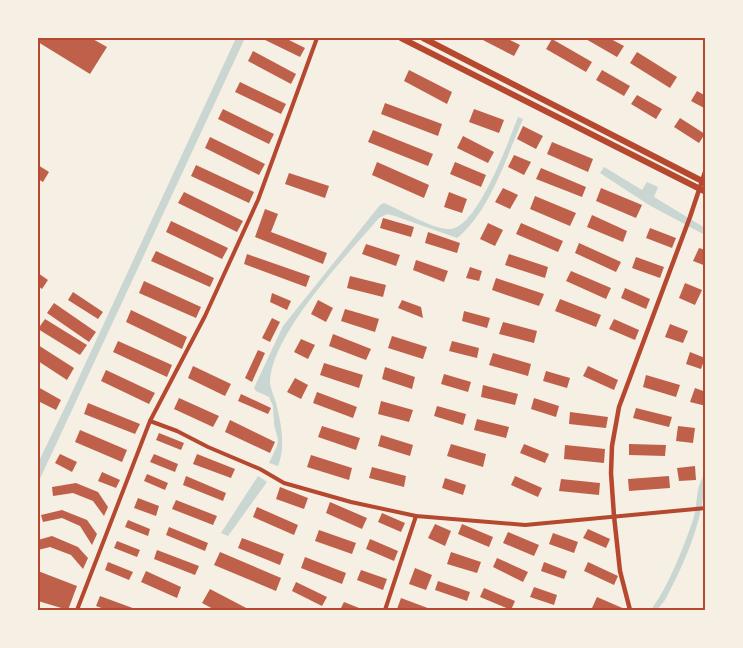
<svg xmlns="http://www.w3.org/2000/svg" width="743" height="648" viewBox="0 0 743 648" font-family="Signika,sans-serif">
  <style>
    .water { fill: #c9d6d2 }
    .building { fill: #bf614a }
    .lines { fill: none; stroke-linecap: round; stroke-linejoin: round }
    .minor { stroke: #b5482f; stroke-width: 4 }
    .tertiary { stroke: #b5482f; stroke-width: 4.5 }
    .primary { stroke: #b5482f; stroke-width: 6 }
    .neatline { fill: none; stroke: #b5482f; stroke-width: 2 }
  </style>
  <rect width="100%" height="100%" fill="#f6efe4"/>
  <g class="water">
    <path d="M236,38H245L38,483V463L69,399Z"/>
    <path d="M518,117L523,119C506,158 490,211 457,238L395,216L387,214L379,218C348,254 272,333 270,381C270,388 274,396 276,403C281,423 286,446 278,466L269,463L277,446L278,440L274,424L273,406L269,397L256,391L254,388L283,326L380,205L384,203C401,210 432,229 449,229C477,230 509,140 518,117Z"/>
    <path d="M604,167L642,190L647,182L658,187L654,197L705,228V235L649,205L600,173Z"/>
    <path d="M705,474C705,518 685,562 665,600L657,610H651C670,583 682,551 693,520C698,505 695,486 705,474Z"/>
    <path d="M258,476L267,482L228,536L221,533Z"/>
  </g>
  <g class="building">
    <path d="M38,38H91L107,47L90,74L38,42Z"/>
    <path d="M261,38H285L305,48L300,57Z"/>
    <path d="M479,38H506L520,45L514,56Z"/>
    <path d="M584,38H609L624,46L617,57Z"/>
    <path d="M552,39L592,62L586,72L546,49Z"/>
    <path d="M253,51L296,74L291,84L248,61Z"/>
    <path d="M637,52L677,77L670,88L630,63Z"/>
    <path d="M409,70L452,92L447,104L404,81Z"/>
    <path d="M602,70L630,86L624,96L596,80Z"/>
    <path d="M240,82L286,104L281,114L235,92Z"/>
    <path d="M697,91L706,96V109L691,101Z"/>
    <path d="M637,95L662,109L656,119L631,104Z"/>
    <path d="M385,103L442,124L438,136L381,114Z"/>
    <path d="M223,109L274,134L269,144L218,119Z"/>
    <path d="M474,109L504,120L499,133L469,122Z"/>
    <path d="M680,118L705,134L699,143L674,127Z"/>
    <path d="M523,126L543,136L536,149L517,139Z"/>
    <path d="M373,130L433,154L428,166L368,142Z"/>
    <path d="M463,136L494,152L488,163L457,148Z"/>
    <path d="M210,137L265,164L259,175L205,148Z"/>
    <path d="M552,142L593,159L588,172L547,154Z"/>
    <path d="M514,155L531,162L524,175L508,167Z"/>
    <path d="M377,162L429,185L424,198L372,175Z"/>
    <path d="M455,162L486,175L481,187L450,174Z"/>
    <path d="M38,165L49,172L43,182L38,179Z"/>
    <path d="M196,165L254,192L249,203L191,176Z"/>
    <path d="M541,168L586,187L582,197L536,179Z"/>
    <path d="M289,173L329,186L325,198L285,184Z"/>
    <path d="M503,188L518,195L510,209L495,202Z"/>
    <path d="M601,188L642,205L636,218L596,201Z"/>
    <path d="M184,192L243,221L237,232L178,203Z"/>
    <path d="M449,192L467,199L462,213L444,207Z"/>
    <path d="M535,196L576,213L570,226L530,209Z"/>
    <path d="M265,209L278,214L271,232L327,253L323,264L255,237Z"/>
    <path d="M592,215L627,231L623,242L587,227Z"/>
    <path d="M383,218L414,227L411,237L380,228Z"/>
    <path d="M171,221L228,248L222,259L166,232Z"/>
    <path d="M488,223L503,230L495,246L480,239Z"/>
    <path d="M521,223L563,241L558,252L516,234Z"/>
    <path d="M650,228L676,238L672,248L646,238Z"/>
    <path d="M428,232L460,243L457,253L425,243Z"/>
    <path d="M579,243L621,262L616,272L575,253Z"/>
    <path d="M366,244L400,255L396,266L362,254Z"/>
    <path d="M699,248L706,250V266L693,261Z"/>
    <path d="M156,251L214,278L210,287L151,261Z"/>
    <path d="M247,254L310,276L306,287L244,264Z"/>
    <path d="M509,254L548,267L545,278L505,265Z"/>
    <path d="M636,257L664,267L660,278L632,268Z"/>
    <path d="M416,260L448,271L444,282L413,270Z"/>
    <path d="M470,267L482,271L479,281L466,278Z"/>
    <path d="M571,271L611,288L606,299L566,281Z"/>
    <path d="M38,273L48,280L42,289L38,286Z"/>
    <path d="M350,276L386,285L383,297L347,288Z"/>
    <path d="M496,278L544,294L539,306L492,290Z"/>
    <path d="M144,281L201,307L196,318L139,293Z"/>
    <path d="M685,283L702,290L695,305L679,298Z"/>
    <path d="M625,288L650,299L646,309L621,298Z"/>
    <path d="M73,292L103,312L98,319L68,300Z"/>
    <path d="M272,293L291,301L287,310L270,302Z"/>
    <path d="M560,299L601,315L596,327L555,311Z"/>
    <path d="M318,300L333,308L326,322L311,314Z"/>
    <path d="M402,300L421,307L423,318L398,308Z"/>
    <path d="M54,303L96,332L89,342L47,313Z"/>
    <path d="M345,309L379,319L375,332L341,321Z"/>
    <path d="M131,310L187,337L182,349L126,322Z"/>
    <path d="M464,311L490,318L487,328L462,321Z"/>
    <path d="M272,318L280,322L270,342L262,338Z"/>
    <path d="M45,319L87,345L80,355L38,329Z"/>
    <path d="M614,319L639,330L635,340L609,329Z"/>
    <path d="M503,322L537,331L534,343L499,334Z"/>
    <path d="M670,324L688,331L683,343L665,337Z"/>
    <path d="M333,334L371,349L366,360L329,346Z"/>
    <path d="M392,336L427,347L423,359L388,348Z"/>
    <path d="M301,339L315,345L308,359L294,352Z"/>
    <path d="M118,341L172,365L167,377L113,352Z"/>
    <path d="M452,341L479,348L477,358L449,351Z"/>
    <path d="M38,345L74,368L67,380L38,361Z"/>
    <path d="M258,350L265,353L252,382L245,378Z"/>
    <path d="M690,352L705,358L701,369L686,364Z"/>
    <path d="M493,353L531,364L528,376L489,365Z"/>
    <path d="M324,363L363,375L359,388L320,375Z"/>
    <path d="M193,366L231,384L225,396L188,378Z"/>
    <path d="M588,366L618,380L614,390L583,376Z"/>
    <path d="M385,367L415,377L412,389L382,379Z"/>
    <path d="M106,370L155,393L149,404L101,381Z"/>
    <path d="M546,371L570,378L567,388L543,381Z"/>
    <path d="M444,374L471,382L468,392L441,384Z"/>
    <path d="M646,375L680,385L676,397L643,387Z"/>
    <path d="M295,378L308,385L301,399L287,392Z"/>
    <path d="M483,385L518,394L515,405L481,397Z"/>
    <path d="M38,387L61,400L56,410L38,401Z"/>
    <path d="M695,388L706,392V406L690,402Z"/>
    <path d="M317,392L357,407L353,418L313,403Z"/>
    <path d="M241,394L271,408L268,414L238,401Z"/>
    <path d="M179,398L219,416L213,427L174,409Z"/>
    <path d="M534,398L559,406L556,417L531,409Z"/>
    <path d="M381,401L413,410L409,422L378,414Z"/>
    <path d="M88,403L140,424L135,434L84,414Z"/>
    <path d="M437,406L466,414L463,425L434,416Z"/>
    <path d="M636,408L672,417L669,427L633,418Z"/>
    <path d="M570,412L608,417L606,428L569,424Z"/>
    <path d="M477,419L509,427L506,438L474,430Z"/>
    <path d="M230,420L275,442L270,453L225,432Z"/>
    <path d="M322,426L360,438L356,450L318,437Z"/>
    <path d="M678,426L695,428L693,443L676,441Z"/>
    <path d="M80,430L127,450L122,462L75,442Z"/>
    <path d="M159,433L184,443L181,450L156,440Z"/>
    <path d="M381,435L413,445L410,456L378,446Z"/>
    <path d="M451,444L486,454L483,467L447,456Z"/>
    <path d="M524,444L549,454L545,463L520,453Z"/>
    <path d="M629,444L666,445L665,456L629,455Z"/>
    <path d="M565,445L605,449L604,463L564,459Z"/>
    <path d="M60,454L77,462L72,472L55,463Z"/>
    <path d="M154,454L178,464L175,472L150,462Z"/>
    <path d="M197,454L235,469L231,478L193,464Z"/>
    <path d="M311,455L352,468L349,480L307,467Z"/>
    <path d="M695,466L696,480L679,481L677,468Z"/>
    <path d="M372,467L406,476L404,487L369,478Z"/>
    <path d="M102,472L120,480L116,488L98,481Z"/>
    <path d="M147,474L168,483L165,490L144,481Z"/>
    <path d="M186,476L226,493L223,501L183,485Z"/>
    <path d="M515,476L542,488L538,497L511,485Z"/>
    <path d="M669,476L670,488L629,491L628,479Z"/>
    <path d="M445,478L466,485L463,495L442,488Z"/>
    <path d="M561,479L600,483L599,495L559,491Z"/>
    <path d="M76,483L98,492L108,507L104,516L93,501L73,493L53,496L52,487Z"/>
    <path d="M280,487L308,498L304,509L276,499Z"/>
    <path d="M138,498L159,506L156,516L134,508Z"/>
    <path d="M176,500L217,516L213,525L172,509Z"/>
    <path d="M330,502L367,518L362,529L326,513Z"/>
    <path d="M257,507L298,525L294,535L253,517Z"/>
    <path d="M62,510L87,520L97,534L92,545L80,526L62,518L43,522L41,515Z"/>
    <path d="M382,513L405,523L401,532L378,522Z"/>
    <path d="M128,520L150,529L148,536L125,527Z"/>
    <path d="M435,524L451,531L445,546L428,538Z"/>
    <path d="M462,524L493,537L489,547L458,534Z"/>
    <path d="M169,527L208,543L205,551L166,535Z"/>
    <path d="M588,529L610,539L606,548L583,538Z"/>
    <path d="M319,530L356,543L352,554L315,541Z"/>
    <path d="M508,532L539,545L534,556L503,543Z"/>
    <path d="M553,533L578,542L574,553L549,544Z"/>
    <path d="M52,536L78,547L88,558L83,569L71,555L50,547L38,550V540Z"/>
    <path d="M242,538L284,554L280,565L238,548Z"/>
    <path d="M370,539L398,551L394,561L366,549Z"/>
    <path d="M117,541L140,550L137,557L114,548Z"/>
    <path d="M157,550L199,566L195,575L154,559Z"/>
    <path d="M220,552L281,578L276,591L214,565Z"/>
    <path d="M451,552L481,562L477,573L447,564Z"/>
    <path d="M305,557L346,573L342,584L301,568Z"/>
    <path d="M497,558L528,572L523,582L493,567Z"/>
    <path d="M108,562L133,572L129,580L105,570Z"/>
    <path d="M544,562L567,571L564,579L541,571Z"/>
    <path d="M588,562L618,576L614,585L584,571Z"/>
    <path d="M415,568L432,575L426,590L409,584Z"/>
    <path d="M361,570L387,579L383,590L357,580Z"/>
    <path d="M38,571L77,586L68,610L38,601Z"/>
    <path d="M146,571L181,587L177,598L141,582Z"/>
    <path d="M438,581L470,592L467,601L435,590Z"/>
    <path d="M296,582L327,597L322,606L292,591Z"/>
    <path d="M534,587L557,595L554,605L530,597Z"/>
    <path d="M484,588L515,601L511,610L480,597Z"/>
    <path d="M210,589L250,610H215L202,603Z"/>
    <path d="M100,596L138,610H107L96,606Z"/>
    <path d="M597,597L627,610H597L592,608Z"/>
    <path d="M401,598L433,610H402L397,609Z"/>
    <path d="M344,602L364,610H340Z"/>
  </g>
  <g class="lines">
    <g class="minor">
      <path d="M150,421L177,431L208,447L260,469L284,483L351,502L416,516L525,525L706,508"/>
      <path d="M77,610L150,421L205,316L258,200L317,38"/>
      <path d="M385,610L416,516"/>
    </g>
    <path class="tertiary" d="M630,610L620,571L614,516L611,473L612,446L619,407L690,217L706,169"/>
    <g class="primary">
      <path d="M401,38L706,192"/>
      <path d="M423,38L706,183"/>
    </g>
  </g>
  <rect width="743" height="648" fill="none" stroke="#f6efe4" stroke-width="78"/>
  <rect x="39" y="39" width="665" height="570" class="neatline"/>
</svg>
